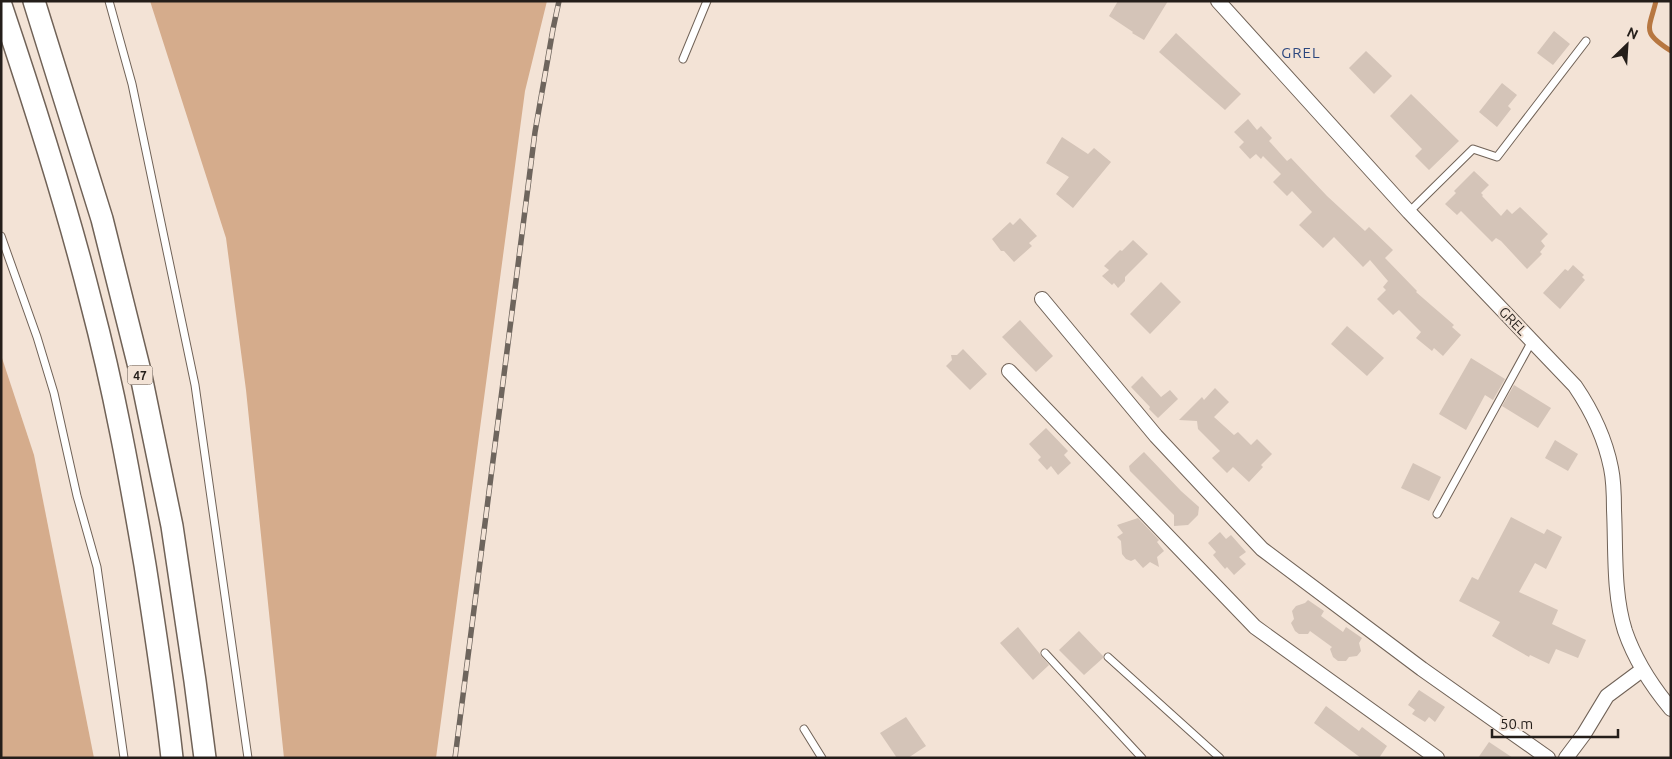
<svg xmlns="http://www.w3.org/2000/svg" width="1672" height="759" viewBox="0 0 1672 759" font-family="Ubuntu,sans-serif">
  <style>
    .green { fill: #d5ac8c }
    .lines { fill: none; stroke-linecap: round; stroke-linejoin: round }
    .stream { stroke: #b77741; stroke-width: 5 }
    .building { fill: #d4c4b8 }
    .lane-casing { stroke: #706257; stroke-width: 9 }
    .street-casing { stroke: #706257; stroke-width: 16 }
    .primary-casing { stroke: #706257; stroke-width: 24 }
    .lane { stroke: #fff; stroke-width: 7 }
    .street { stroke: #fff; stroke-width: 14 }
    .primary { stroke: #fff; stroke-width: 21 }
    .rail-casing { stroke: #6e655d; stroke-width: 5.5 }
    .rail { stroke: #f3e3d6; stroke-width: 4; stroke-dasharray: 11; stroke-linecap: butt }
    .labels { text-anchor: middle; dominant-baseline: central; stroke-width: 4.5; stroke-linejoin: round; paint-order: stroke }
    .shield { fill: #f3e3d6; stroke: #625952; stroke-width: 1 }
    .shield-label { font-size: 12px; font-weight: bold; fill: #241e1a }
    .street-label { font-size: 14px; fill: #241e1a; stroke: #f3e3d6 }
    .neighbourhood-label { font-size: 15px; letter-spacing: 1px; fill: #2b467e; stroke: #f3e3d6 }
  </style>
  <rect width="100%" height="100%" fill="#f3e3d6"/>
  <g class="green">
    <path d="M150,1H547L525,91L436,758H284L246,390L226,238Z"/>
    <path d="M1,355L34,455L94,758H1Z"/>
  </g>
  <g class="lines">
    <path class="stream" d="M1656,1C1649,30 1641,32 1671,51"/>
  </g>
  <g class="building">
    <path d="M1118,1H1168L1144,40L1132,33L1133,32L1109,16Z"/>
    <path d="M1554,31L1570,44L1553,65L1537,53Z"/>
    <path d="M1176,33L1241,94L1225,110L1159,52Z"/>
    <path d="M1366,51L1392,76L1374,94L1349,68Z"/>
    <path d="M1502,83L1517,95L1508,106L1511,109L1497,127L1479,112Z"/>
    <path d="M1411,94L1459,141L1429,170L1415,156L1422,149L1390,116Z"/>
    <path d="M1248,119L1257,130L1261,126L1272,138L1269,141L1287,161L1291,158L1327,196L1365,231L1369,227L1393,250L1385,258L1417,291L1416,292L1454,325L1452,327L1461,335L1443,356L1434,348L1432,351L1416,338L1421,332L1399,310L1393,315L1377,299L1386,290L1383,287L1388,281L1370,260L1363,267L1334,237L1323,248L1299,225L1312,212L1292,191L1287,196L1273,182L1281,174L1263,156L1261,159L1256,154L1250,159L1239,147L1244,142L1234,132Z"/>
    <path d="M1062,137L1088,154L1094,148L1111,162L1073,208L1056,194L1069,177L1046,163Z"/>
    <path d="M1474,171L1489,185L1481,193L1483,195L1482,196L1501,216L1507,209L1512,214L1520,207L1548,234L1541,241L1545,246L1540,252L1542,254L1527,269L1501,241L1496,238L1492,242L1461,211L1457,215L1445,204L1456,193L1454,191Z"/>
    <path d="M1020,218L1037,236L1029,243L1032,246L1014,262L1004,251H1001L992,239L1010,222L1013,225Z"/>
    <path d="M1133,240L1148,254L1125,277V281L1118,288L1114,283L1112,285L1102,276L1109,270L1104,266L1120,250L1122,251Z"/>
    <path d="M1573,265L1584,275L1582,277L1585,280L1560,309L1543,293L1565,269L1568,271Z"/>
    <path d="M1161,282L1181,302L1150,334L1130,314Z"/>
    <path d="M1020,320L1053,356L1036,372L1002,337Z"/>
    <path d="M1347,326L1384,358L1367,376L1331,344Z"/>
    <path d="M963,349L987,374L970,390L946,366L952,360L951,355H957Z"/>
    <path d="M1471,358L1505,379L1493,400L1485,395L1466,430L1439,414Z"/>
    <path d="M1142,376L1161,397L1170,390L1178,399L1158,418L1149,409L1150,407L1131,387Z"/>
    <path d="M1514,385L1551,408L1538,428L1502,406Z"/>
    <path d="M1215,388L1229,402L1214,417L1234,435L1238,432L1251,445L1257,439L1272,454L1261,465L1263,467L1249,482L1233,467L1227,473L1212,458L1220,451L1198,429L1197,421L1179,420L1202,397L1204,400Z"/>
    <path d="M1046,428L1068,451L1064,455L1071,463L1058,475L1051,466L1047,470L1038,460L1041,457L1029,444Z"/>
    <path d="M1555,440L1578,454L1568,471L1545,458Z"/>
    <path d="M1144,452L1181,491L1199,507L1198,515L1188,525L1174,526V515L1130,471L1129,466Z"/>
    <path d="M1413,463L1441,477L1429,501L1401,488Z"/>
    <path d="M1511,517L1544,534L1547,529L1562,537L1546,569L1535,563L1519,592L1558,610L1552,624L1586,640L1578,658L1556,649L1549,664L1530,655L1529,657L1492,636L1500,622L1459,601L1472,577L1478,580Z"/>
    <path d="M1138,518L1159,540L1157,542L1164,551L1157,557L1159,567L1150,562L1143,568L1135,559L1131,561L1126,559L1122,554L1121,541L1117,537L1123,533L1117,525Z"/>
    <path d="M1220,532L1226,539L1231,535L1246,552L1239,557L1246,564L1234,575L1227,567L1225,569L1213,555L1216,552L1208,543Z"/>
    <path d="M1308,600L1324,611L1321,616L1343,632L1346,627L1362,638L1359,643L1361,651L1357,656L1349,657L1346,661H1338L1333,657L1330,649L1332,647L1310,631L1308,634H1299L1295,631L1291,623L1294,619L1292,611L1296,606L1305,603Z"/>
    <path d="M1018,627L1049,665L1033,680L1000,643Z"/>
    <path d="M1079,631L1103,656V658L1084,675L1059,650Z"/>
    <path d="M1419,690L1445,707L1435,722L1429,717L1425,722L1412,714L1415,710L1408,705Z"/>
    <path d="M1326,706L1359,731L1362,727L1387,746L1379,758H1361L1314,723Z"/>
    <path d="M906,717L926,746L908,758H897L880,733Z"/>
    <path d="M1489,742L1513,758H1478Z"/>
  </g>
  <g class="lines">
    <g class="lane-casing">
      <g id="lane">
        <path d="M109,1L132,84L195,385L248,758"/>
        <path d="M683,59L707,1"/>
        <path d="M1409,212L1473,149L1497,157L1586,41"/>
        <path d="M1,236L37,337L54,393L77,496L97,567L124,758"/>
        <path d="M1437,514L1532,341"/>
        <path d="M1045,653L1142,758"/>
        <path d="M1108,657L1220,758"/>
        <path d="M804,729L822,758"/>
      </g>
    </g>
    <g class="street-casing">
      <g id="street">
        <path d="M1218,1L1409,212L1575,386C1592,411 1605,438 1611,468C1614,482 1614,496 1614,510C1616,550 1613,593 1625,631C1635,660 1651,685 1671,709"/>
        <path d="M1042,299L1156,436L1262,549L1422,669L1548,758"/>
        <path d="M1009,371L1255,627L1437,758"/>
        <path d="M1566,758L1584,734L1607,696L1642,670"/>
      </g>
    </g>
    <g class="primary-casing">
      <g id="primary">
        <path d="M34,1L102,219L140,371L172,526L195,681L205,758"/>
        <path d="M1,5C34,103 66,202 91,302C114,389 130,477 145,565C155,629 165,693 172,758"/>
      </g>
    </g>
    <use href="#lane" class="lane"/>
    <use href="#street" class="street"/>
    <use href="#primary" class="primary"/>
    <g class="rail-casing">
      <path id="rail" d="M455,758L535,132L553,29L559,1"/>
    </g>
    <use href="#rail" class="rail"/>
  </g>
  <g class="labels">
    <rect class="shield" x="127.5" y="365.5" width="25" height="19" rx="4"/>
    <g class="shield-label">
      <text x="140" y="375">47</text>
    </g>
    <g class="street-label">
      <text transform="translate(1513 321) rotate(46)">GREL</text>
    </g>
    <g class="neighbourhood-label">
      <text x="1301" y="52">GREL</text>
    </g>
  </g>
  <rect width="1672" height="759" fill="none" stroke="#241e1a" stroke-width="5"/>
  <g transform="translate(1627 45) rotate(25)" stroke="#f3e3d6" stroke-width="4" paint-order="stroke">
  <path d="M0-4L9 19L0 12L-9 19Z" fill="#241e1a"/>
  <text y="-8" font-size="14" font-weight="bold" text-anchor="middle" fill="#241e1a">N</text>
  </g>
  <path d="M1492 729v8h126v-8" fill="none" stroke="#241e1a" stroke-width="2.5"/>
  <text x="1500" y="729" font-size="15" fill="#241e1a" stroke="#f3e3d6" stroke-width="4" paint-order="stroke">50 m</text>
</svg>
